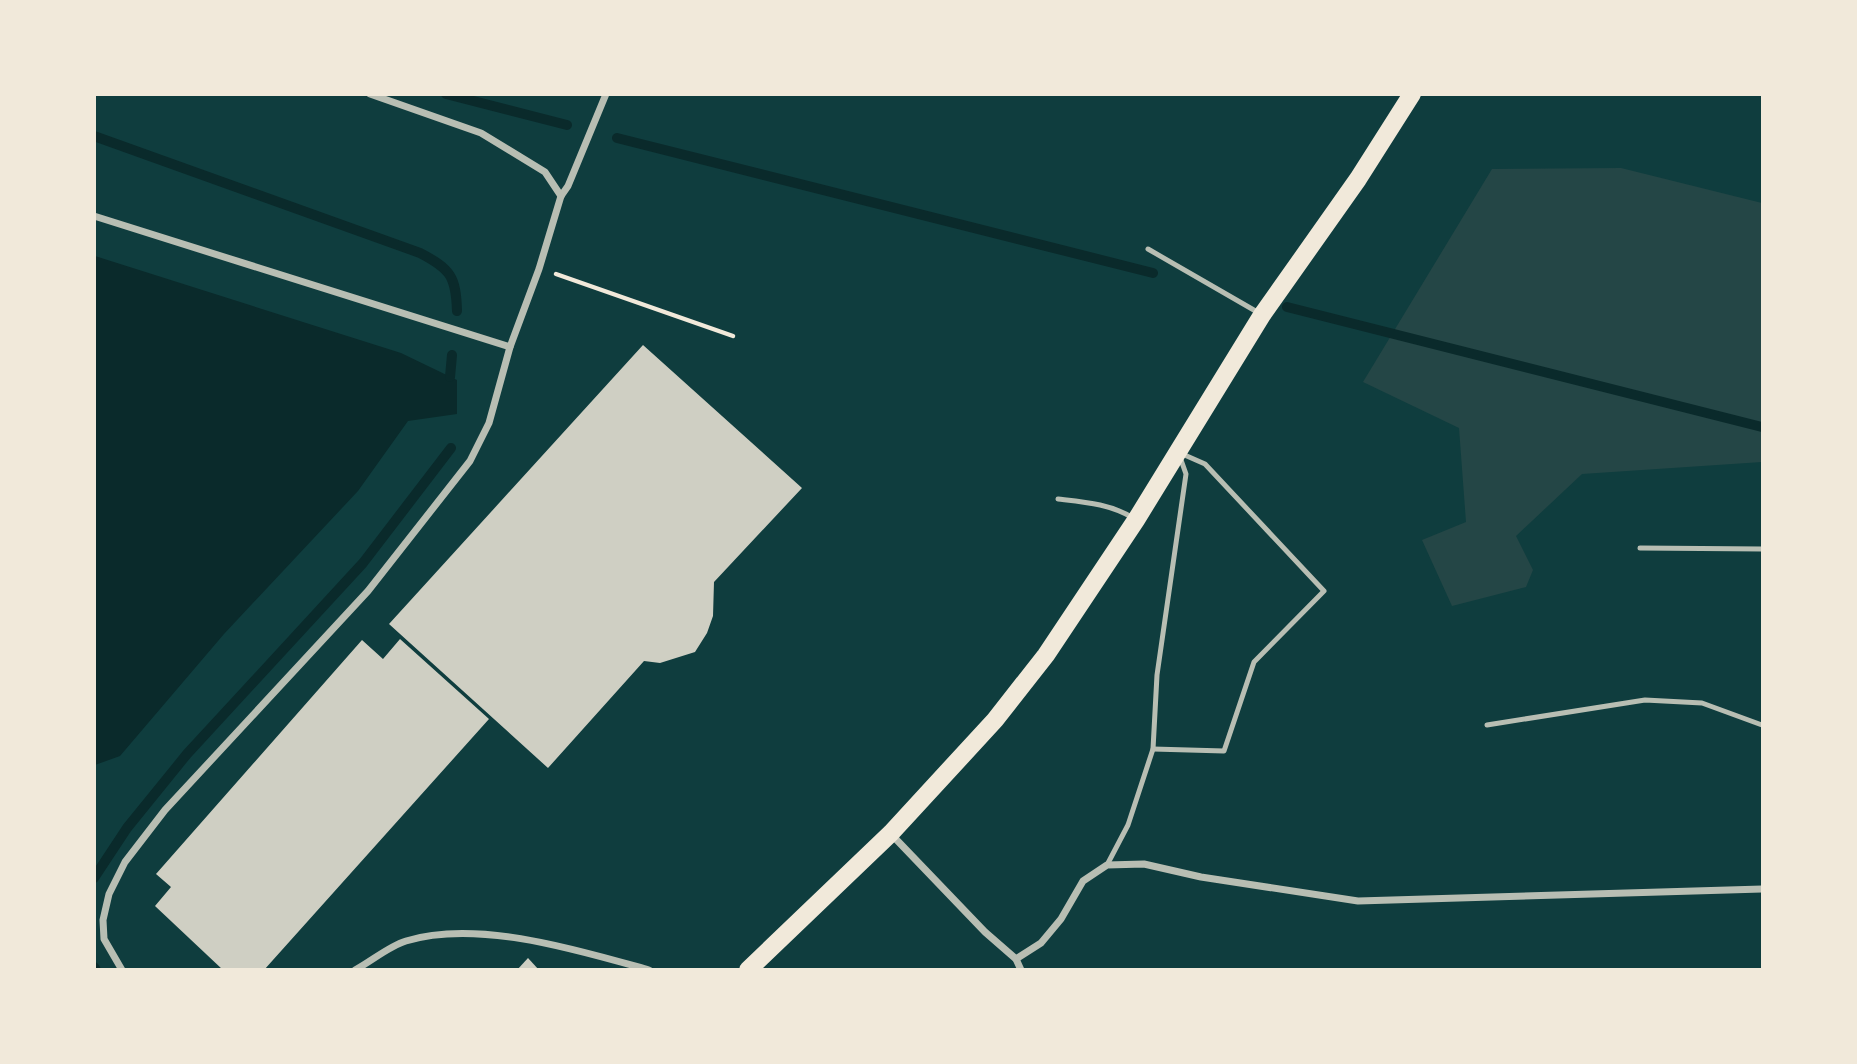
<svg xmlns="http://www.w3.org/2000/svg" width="1857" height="1064" viewBox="0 0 1857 1064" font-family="'Zilla Slab',serif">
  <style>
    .green { fill: #244646 }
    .water { fill: #0a2a2b }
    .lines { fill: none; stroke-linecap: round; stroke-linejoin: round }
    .stream { stroke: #0a2a2b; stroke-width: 10 }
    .building { fill: #cfcfc3 }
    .path { stroke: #f1e9da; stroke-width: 4.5 }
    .service { stroke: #b8beb3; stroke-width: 5 }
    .minor { stroke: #b8beb3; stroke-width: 7 }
    .primary { stroke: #f1e9da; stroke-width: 18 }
  </style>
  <rect width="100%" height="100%" fill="#0f3d3e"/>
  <path class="green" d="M1621,168L1762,203V462L1582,474L1516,536L1533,570L1526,587L1452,606L1422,540L1466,522L1459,428L1363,382L1492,169Z"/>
  <path class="water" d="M95,256L401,353L457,380V414L408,421L358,491L224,634L120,756L95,765Z"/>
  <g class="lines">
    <g class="stream">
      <path d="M446,94L567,125"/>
      <path d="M94,136L420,253C451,269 456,277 457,311"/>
      <path d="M617,138L1153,273"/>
      <path d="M1287,307L1762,427"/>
      <path d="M450,377L452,355"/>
      <path d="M94,878L127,828L187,754L363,563L451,448"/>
      <path d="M94,967L96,970"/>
    </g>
  </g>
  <g class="building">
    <path d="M643,345L802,488L714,582L713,616L707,633L695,652L660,663L644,661L548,768L389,624Z"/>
    <path d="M400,639L489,719L264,970H223L155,906L171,887L156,874L362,640L383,659Z"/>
    <path d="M528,958L539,970H517Z"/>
  </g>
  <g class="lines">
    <path class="path" d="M556,274L733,336"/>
    <g class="service">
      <path d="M1148,249L1259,313"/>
      <path d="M1058,499C1084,502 1111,504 1133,518"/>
      <path d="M1640,548L1762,549"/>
      <path d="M1487,725L1645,700L1702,703L1762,725"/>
      <path d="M1153,749L1224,751L1254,662L1324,591L1205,464L1180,453"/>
      <path d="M1107,865L1128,825L1153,749L1157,675L1186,474L1180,457"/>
    </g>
    <g class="minor">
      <path d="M370,94L481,133L545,172L561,196"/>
      <path d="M94,216L510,347"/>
      <path d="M891,834L985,932L1016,959L1021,970"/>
      <path d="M1016,959L1041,943L1061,919L1083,881L1107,865L1144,864L1201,877L1358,901L1762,889"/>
      <path d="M122,970L104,939L103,920L109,894L125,862L165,810L368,591L470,461L489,423L510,347L539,269L561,196L568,186L606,94"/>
      <path d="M355,970C372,961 389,946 406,941C477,919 578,950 649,970"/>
    </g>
    <path class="primary" d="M748,970L891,833L995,720L1046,655L1136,520L1262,315L1358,179L1412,94"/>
  </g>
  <rect width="1857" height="1064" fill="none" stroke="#f1e9da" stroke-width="192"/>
</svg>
